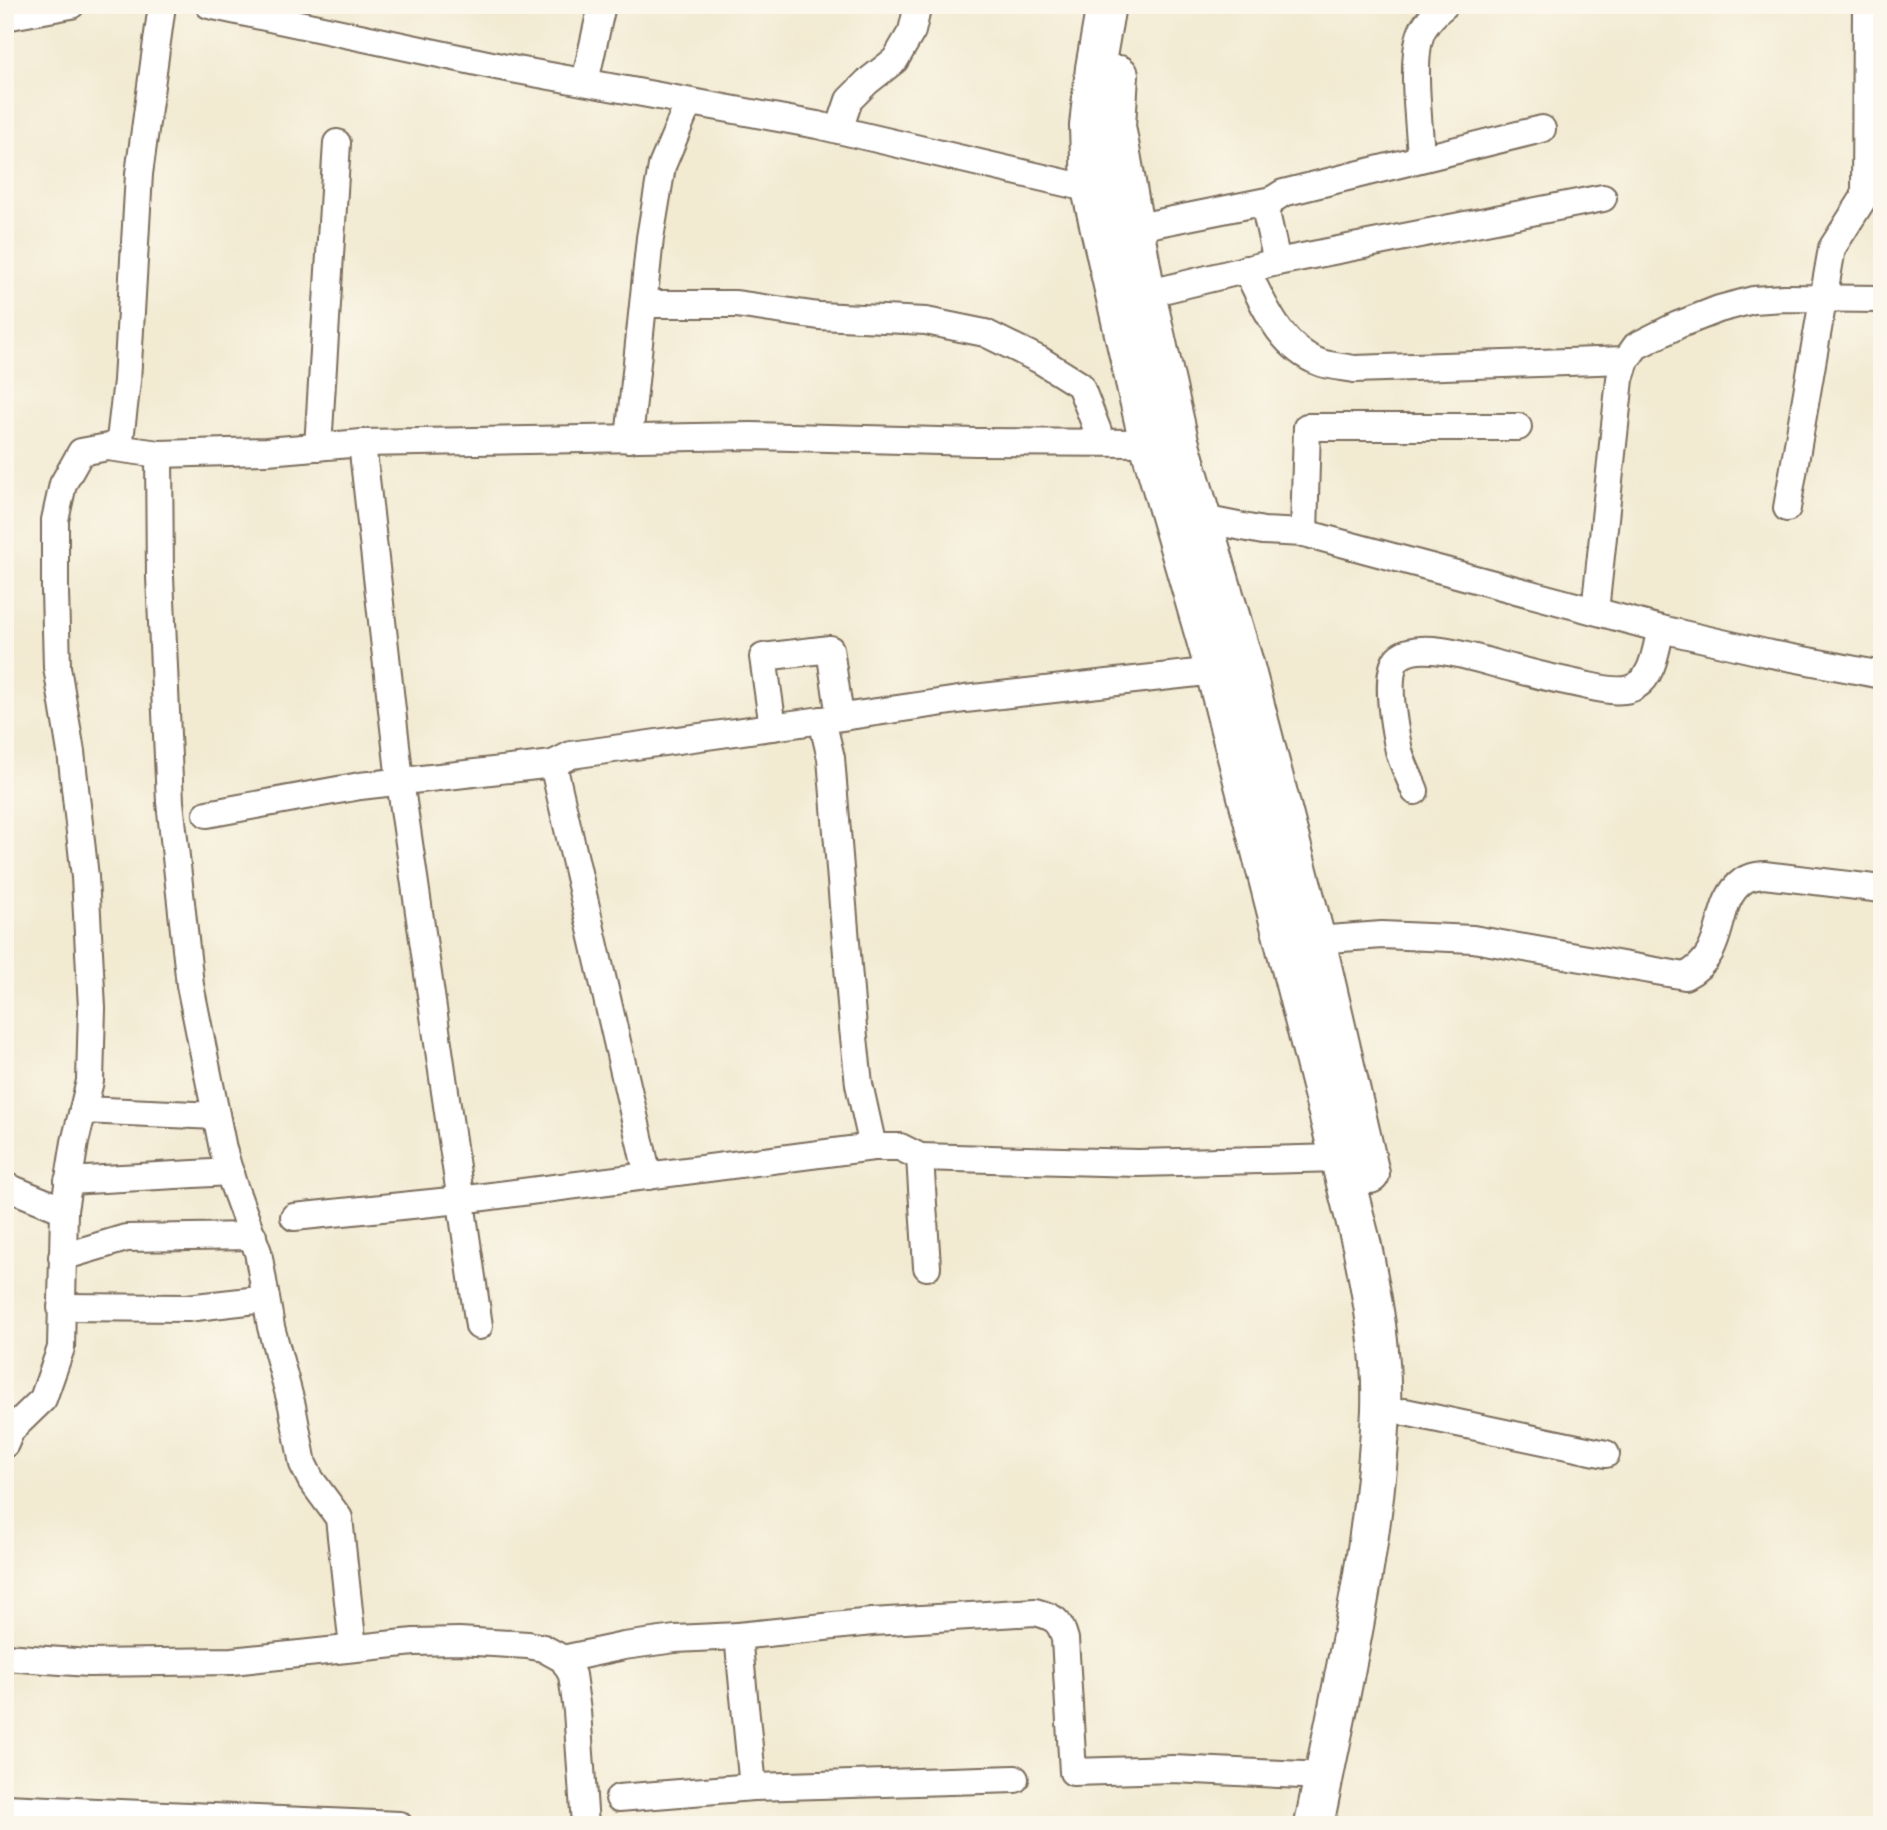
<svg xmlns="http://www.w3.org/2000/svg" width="1887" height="1830" viewBox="0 0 1887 1830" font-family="Dekko,sans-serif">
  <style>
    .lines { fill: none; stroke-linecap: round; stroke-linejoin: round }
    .minor-casing { stroke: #7b6d5d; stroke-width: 30 }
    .highway-casing { stroke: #7b6d5d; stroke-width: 42 }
    .minor { stroke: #fff; stroke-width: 26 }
    .highway { stroke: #fff; stroke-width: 38 }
  </style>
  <rect width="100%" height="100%" fill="#fbf7ec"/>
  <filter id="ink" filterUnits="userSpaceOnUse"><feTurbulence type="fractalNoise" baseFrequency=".0143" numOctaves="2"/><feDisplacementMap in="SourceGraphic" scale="14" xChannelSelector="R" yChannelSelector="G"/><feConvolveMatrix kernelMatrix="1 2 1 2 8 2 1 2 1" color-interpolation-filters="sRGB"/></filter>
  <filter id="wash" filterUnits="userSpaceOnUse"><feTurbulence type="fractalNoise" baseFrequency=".00686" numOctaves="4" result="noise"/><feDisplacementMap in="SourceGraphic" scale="28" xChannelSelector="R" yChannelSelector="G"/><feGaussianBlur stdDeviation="1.57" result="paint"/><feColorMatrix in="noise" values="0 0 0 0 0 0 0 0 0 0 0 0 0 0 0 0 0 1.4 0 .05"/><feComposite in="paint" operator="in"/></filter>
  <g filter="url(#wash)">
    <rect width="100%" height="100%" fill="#f2ead1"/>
  </g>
  <g filter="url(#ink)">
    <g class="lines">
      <g class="minor-casing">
        <g id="minor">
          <path d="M209,5L501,67L817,125L1091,189"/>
          <path d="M5,17L71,5"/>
          <path d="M585,82L602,5"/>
          <path d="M839,130L849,100L867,82L895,60L912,31L918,5"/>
          <path d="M1421,158C1420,126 1409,55 1423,29C1429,19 1436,12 1445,5"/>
          <path d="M1865,196L1866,5"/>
          <path d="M1133,228L1272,200"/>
          <path d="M1277,262L1266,212L1272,200L1283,193L1542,129"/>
          <path d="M1246,269C1264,305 1280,348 1321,363C1331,366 1343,367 1354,369L1626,360"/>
          <path d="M1146,294L1277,262L1603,198"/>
          <path d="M644,304H736L819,316L926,321L985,333L1040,360L1080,385L1102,442"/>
          <path d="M629,439L650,238L662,166L689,102"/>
          <path d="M362,443L400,781L479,1326"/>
          <path d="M318,447L337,143"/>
          <path d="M119,448L127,381L139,174L162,5"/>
          <path d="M159,454L160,577L170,802L190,985L223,1149L233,1184L258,1252L271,1327L292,1406L303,1464L311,1480L339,1518L353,1648"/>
          <path d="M1787,508L1832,248L1865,196L1882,183"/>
          <path d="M1203,519L1263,531L1304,533L1661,629L1766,653L1882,675"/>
          <path d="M1304,533L1307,427H1518"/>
          <path d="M1595,611L1620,379L1626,360L1636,346L1678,325L1719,309L1753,300L1784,298L1882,299"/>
          <path d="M773,727L763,657L830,649L840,717"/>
          <path d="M553,764L648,1176"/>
          <path d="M1415,791C1410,778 1403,765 1399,751C1395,732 1383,672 1398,658C1420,637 1486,662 1512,668C1536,675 1560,680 1584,685C1598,688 1623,695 1636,686C1654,675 1656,647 1661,629"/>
          <path d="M207,814L360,786L553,764L571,755L822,720"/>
          <path d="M1316,940L1382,935L1473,939L1685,976C1730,953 1711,904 1743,881C1748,877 1757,876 1764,875L1882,889"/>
          <path d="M83,1110L216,1116"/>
          <path d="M873,1147L859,1084L853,1028L831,758L822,720L965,699L1215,671"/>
          <path d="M920,1157L1138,1163L1339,1158"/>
          <path d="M68,1181L230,1172"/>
          <path d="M5,1186L64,1210"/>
          <path d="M294,1217L460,1200L873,1147H900L920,1157L927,1267"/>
          <path d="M62,1257L126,1238L253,1236"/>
          <path d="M61,1307L187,1308L266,1299"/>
          <path d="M1405,1412L1606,1454"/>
          <path d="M5,1444L11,1430L43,1399L61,1348L64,1210L75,1142L90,1081L92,1008L85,877L71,752L57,667L55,591V520L63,484L81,452L108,447L159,454L267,451L362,443L751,436L976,442L1149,443"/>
          <path d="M738,1636L753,1787"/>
          <path d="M5,1657L89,1663L232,1661L414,1642L459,1641L528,1645L543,1648L563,1659L572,1675L577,1711L585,1825"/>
          <path d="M563,1659L624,1646L675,1639L738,1636L872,1622L1035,1612C1054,1617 1060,1620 1065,1639L1073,1772L1173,1769L1324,1776"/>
          <path d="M619,1798L753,1787L1015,1779"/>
          <path d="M5,1808L399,1825"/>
        </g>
      </g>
      <g class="highway-casing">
        <g id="highway">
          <path d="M1106,5L1095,68L1089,126L1091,189L1149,443L1215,671L1362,1246C1373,1300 1383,1355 1381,1410C1375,1550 1341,1688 1314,1825"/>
          <path d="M1119,75L1116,126L1146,294L1179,441L1245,667L1316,940L1370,1174"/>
        </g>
      </g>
      <use href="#minor" class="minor"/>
      <use href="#highway" class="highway"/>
    </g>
  </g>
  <rect width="1887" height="1830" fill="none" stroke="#fbf7ec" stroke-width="28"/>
</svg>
